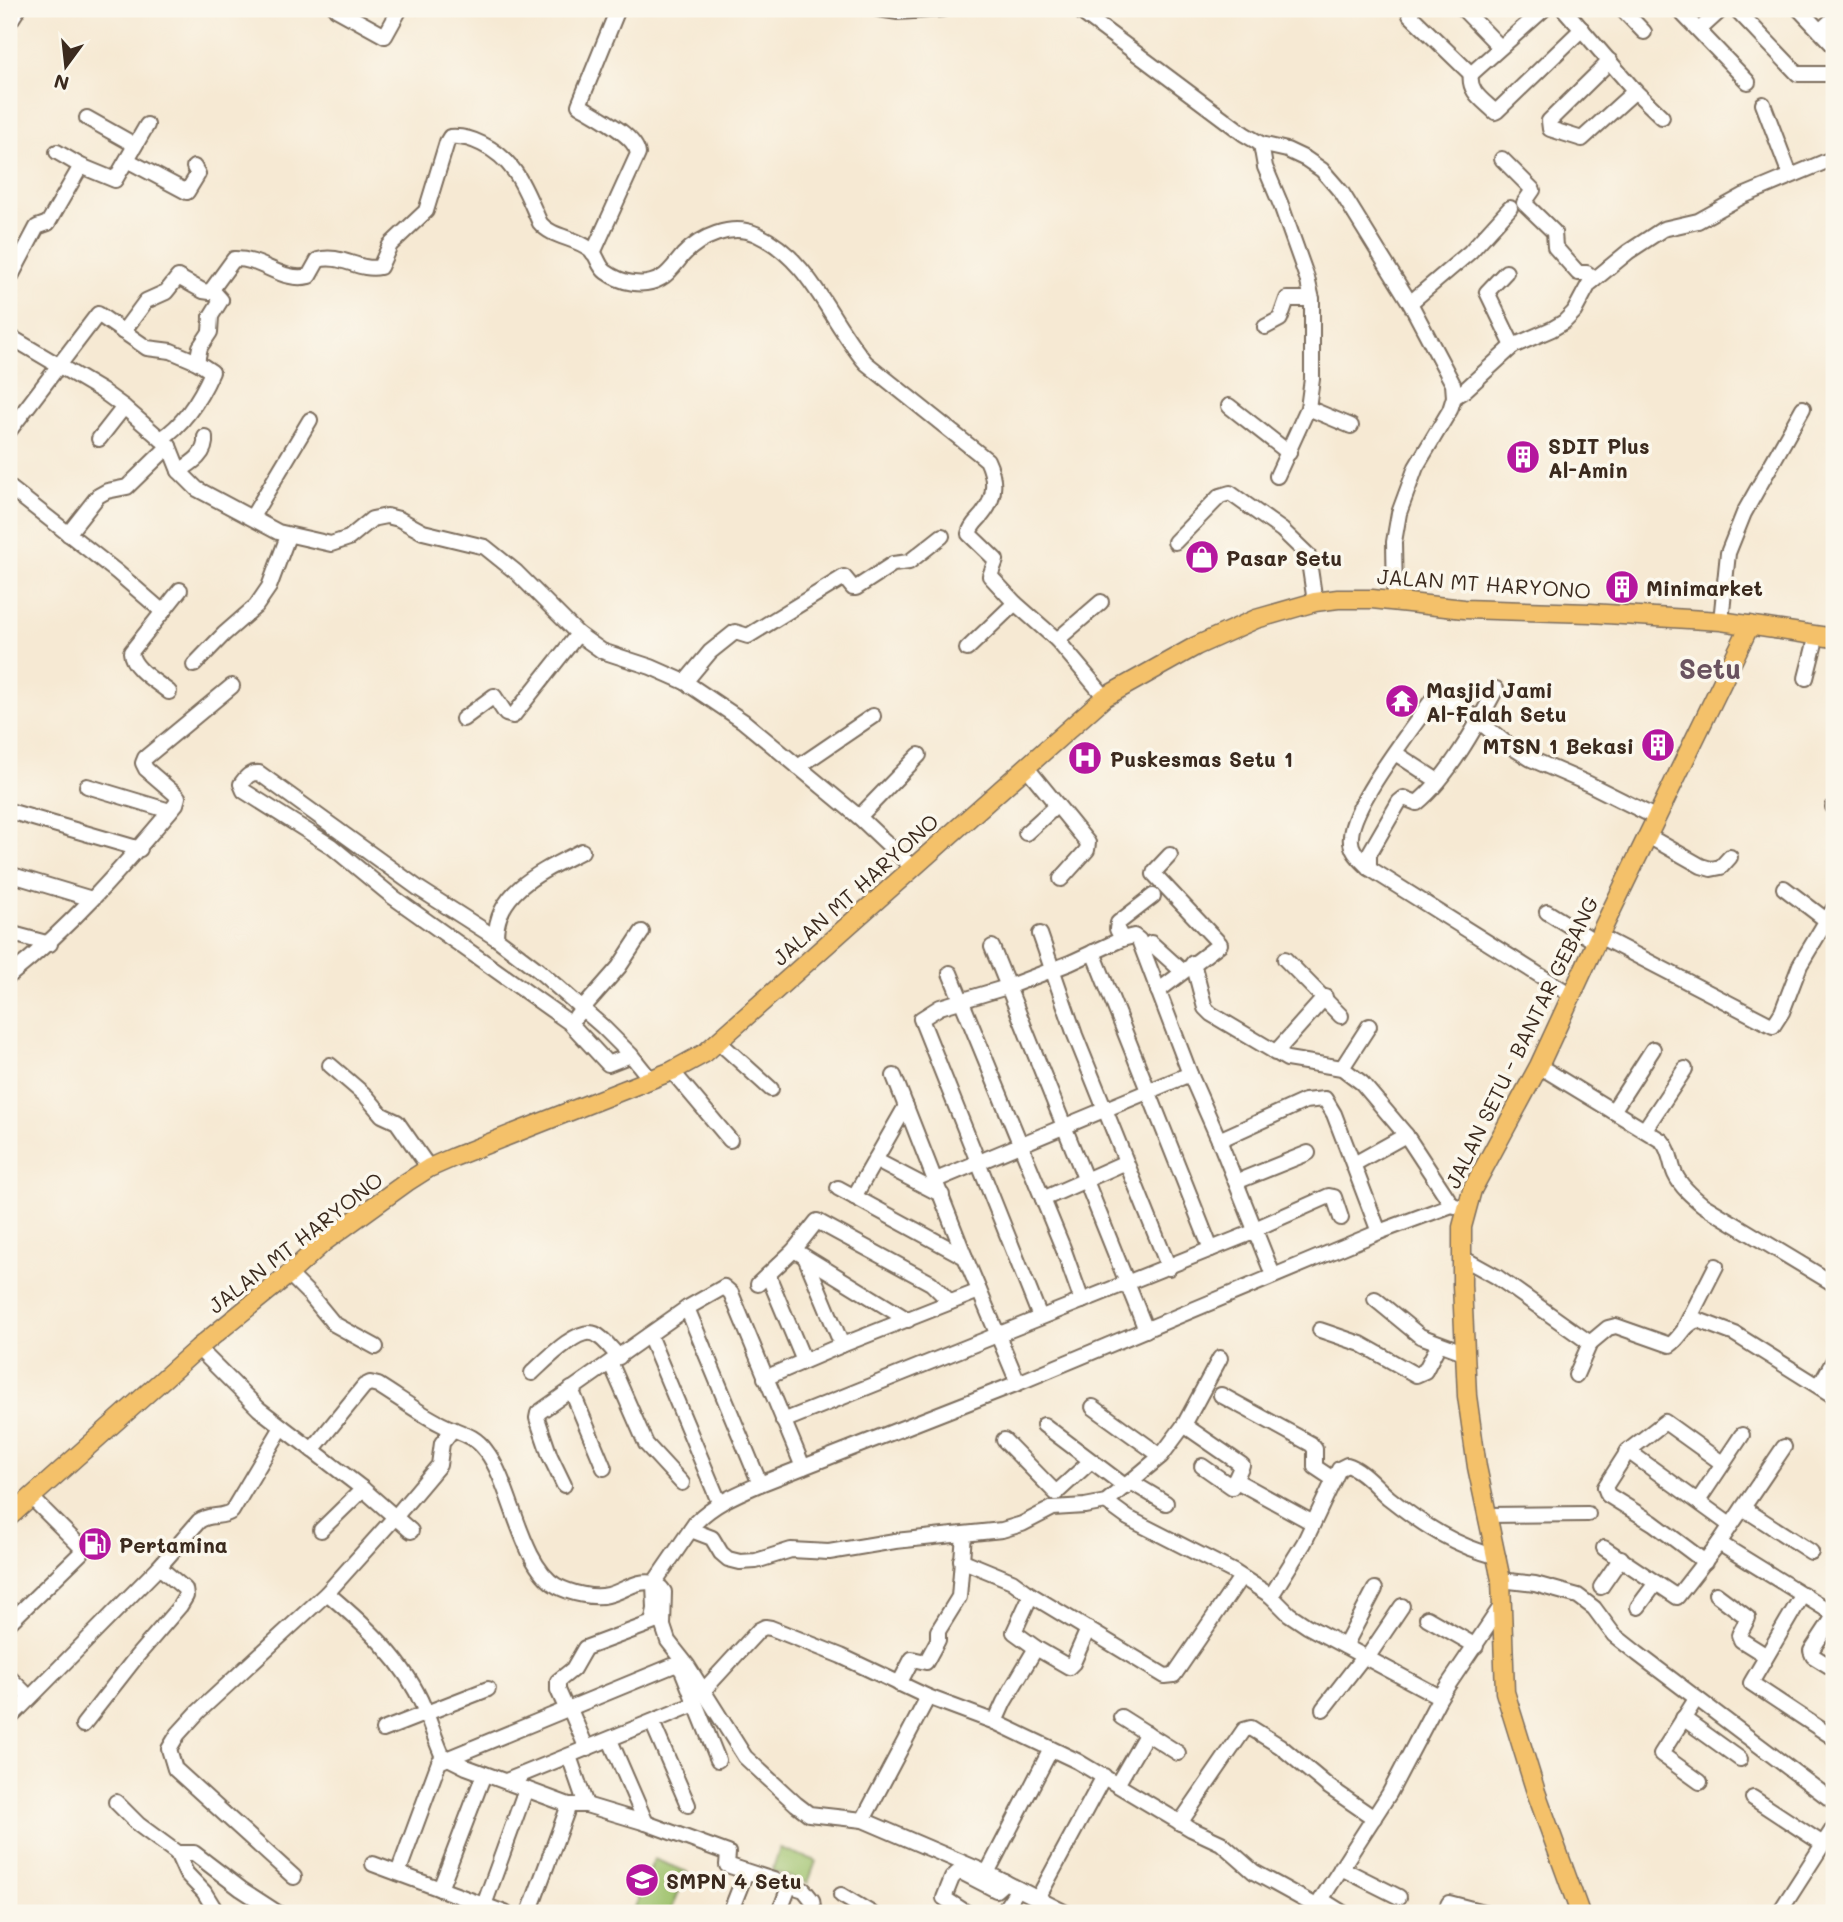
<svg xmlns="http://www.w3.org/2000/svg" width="1843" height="1922" viewBox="0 0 1843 1922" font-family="Mali,sans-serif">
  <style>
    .green { fill: #9dc16a; stroke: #6c7644; stroke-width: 2 }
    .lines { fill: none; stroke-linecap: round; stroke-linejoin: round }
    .minor-casing { stroke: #7c6d5d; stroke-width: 18 }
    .major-casing { stroke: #7c6d5d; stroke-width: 21 }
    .minor { stroke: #fff; stroke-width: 14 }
    .major { stroke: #f4c16a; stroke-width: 18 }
    .labels { text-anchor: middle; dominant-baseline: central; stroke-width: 7; stroke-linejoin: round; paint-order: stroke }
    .poi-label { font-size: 21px; font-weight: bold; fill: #3b2a1e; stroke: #fbf7ec; text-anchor: start }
    .street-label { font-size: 21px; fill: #3b2a1e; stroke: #fbf7ec }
    .district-label { font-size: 28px; font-weight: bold; fill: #6a535f; stroke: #fbf7ec }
  </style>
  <rect width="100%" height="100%" fill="#fbf7ec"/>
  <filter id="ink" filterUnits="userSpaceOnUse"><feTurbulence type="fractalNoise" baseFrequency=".0143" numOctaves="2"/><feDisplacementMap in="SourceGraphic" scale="14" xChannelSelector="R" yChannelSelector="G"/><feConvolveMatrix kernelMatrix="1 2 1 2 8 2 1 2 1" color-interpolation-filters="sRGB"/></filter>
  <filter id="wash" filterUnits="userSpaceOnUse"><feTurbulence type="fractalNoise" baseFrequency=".00686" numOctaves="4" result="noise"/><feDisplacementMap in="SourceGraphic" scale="28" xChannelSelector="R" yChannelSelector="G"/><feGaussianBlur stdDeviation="1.57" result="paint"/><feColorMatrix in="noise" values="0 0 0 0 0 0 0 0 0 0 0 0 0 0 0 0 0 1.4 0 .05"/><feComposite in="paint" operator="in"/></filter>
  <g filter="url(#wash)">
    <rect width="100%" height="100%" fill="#f6e9d3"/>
    <g class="green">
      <path d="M780,1848L816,1861L808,1883L772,1871Z"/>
      <path d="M654,1859L687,1872L670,1913H643L634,1910Z"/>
    </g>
  </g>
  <g filter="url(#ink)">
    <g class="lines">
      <g class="minor-casing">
        <g id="minor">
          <path d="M336,9L385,36L400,9"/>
          <path d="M878,9L898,12L944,9"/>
          <path d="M1077,9L1244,134L1261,144L1287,150L1306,159L1322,170L1342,193L1410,303L1453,384L1454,397L1450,410L1416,467L1399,513L1394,542L1395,600"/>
          <path d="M1408,9L1410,15L1471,74"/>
          <path d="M1463,9L1500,47"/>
          <path d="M1564,9L1635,91L1662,117"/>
          <path d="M1622,9L1644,32"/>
          <path d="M1678,9L1748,82"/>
          <path d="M1736,9L1798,74H1834"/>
          <path d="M1799,9L1834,46"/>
          <path d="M9,23L18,9"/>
          <path d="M1699,30L1722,9"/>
          <path d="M1820,31L1834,18"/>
          <path d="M1610,61L1549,121L1550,129L1582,139L1635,91"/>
          <path d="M1471,74C1468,92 1483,100 1495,112L1497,111L1582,29"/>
          <path d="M1471,74L1544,9"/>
          <path d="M1763,104L1790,175"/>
          <path d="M87,118L135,145"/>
          <path d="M1261,144L1265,167L1281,205L1307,278L1312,299V379L1308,408L1277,476"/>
          <path d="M57,152L81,166"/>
          <path d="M1502,159L1533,190L1524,203L1554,232L1555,247L1578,273H1587L1594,280"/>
          <path d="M127,160L187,192L198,174L194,167"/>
          <path d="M593,253L638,154C636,135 595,115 579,105L618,9"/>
          <path d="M1506,272L1487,292L1513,346"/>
          <path d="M9,280L37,227L48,223L81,166L115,180L147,125"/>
          <path d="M1410,303L1470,252L1510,208"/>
          <path d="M1265,327L1280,319L1287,299H1312"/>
          <path d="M123,332L146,301L166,292L178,277L203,291L210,292L234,259C263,258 282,283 309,276L318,260C340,253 360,272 380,267L390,245L426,211L447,142L450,137C461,136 472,139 482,144C517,161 525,190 540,223C552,238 576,237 591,250C598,256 598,266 606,272C621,283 644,288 661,278C669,274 677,262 683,255C700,237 731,223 756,234C811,259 829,320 866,363L987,460C996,479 996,498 982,515C977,521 971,525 969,534L996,560L990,576L1015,603L1057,640L1105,697"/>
          <path d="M9,336L102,391L124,407L169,446L179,471L197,489L278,532L331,544L349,538L372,519L387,516L399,519L423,532L485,547L516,572L578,634L602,651L651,667L685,682L743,721L859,817L913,868"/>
          <path d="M197,362L200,347L210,332L211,316L221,300L212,290"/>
          <path d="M1454,397L1465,390L1513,346L1552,329L1564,322L1574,312L1589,284L1628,252L1663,229L1698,221L1743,196L1834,158"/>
          <path d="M1229,406L1289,453"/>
          <path d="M1308,408L1351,426"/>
          <path d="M9,431L98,314L147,348L171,351L197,362L212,372C201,397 184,424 161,439"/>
          <path d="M99,439L124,407"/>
          <path d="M179,471C192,463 207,454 205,437"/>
          <path d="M9,487L117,572L163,612"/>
          <path d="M252,517L310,420"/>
          <path d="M68,534L98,496L107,491L127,487L169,446"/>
          <path d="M1175,542L1220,496L1230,493L1282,530L1308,555L1315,602"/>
          <path d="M1721,621L1728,553L1744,513L1803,408"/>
          <path d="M1057,640L1101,602"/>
          <path d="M967,649L1015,603"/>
          <path d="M194,665L224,634L256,606L269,587L288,536"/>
          <path d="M1806,678L1817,635"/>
          <path d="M685,682L710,652L735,632L748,636L844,577L853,588H856L893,564L909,562L942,536"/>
          <path d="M169,692C157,682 132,669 131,652L180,590"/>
          <path d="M463,719L494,696L506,714L513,716L578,634"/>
          <path d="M1395,753L1438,781"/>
          <path d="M798,767L873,716"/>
          <path d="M1027,768L1088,843L1087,850L1061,879"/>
          <path d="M87,786L170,811"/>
          <path d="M1833,807L1834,808"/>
          <path d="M9,811L140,849"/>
          <path d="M859,817L919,755"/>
          <path d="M1026,833L1057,805"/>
          <path d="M1648,836L1701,866L1711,869L1721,867L1730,857"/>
          <path d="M1369,868V854L1399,802L1404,798L1417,803C1448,778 1477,725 1496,689"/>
          <path d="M9,874L92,899"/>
          <path d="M1784,888L1826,920"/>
          <path d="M1547,912L1596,942"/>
          <path d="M9,933L50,944"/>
          <path d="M1040,934L1075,1035L1169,1268"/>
          <path d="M1599,936L1773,1026L1782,1012L1800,965L1834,908"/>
          <path d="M496,938C495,890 545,870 582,851"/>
          <path d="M1122,939L1117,929L1118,923L1153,896"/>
          <path d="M1151,943L1182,971"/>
          <path d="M992,947L1146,1330"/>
          <path d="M1093,952L1211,1249"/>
          <path d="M1285,959L1341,1016"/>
          <path d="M1193,963L1205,1008L1211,1014L1287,1059L1342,1068L1362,1083L1406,1135L1452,1205"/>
          <path d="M950,973L1063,1248L1082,1301"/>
          <path d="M9,976C72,926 124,866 176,804L178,797L175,794L146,769L143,763L145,758L232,686"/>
          <path d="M1158,991L1220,944L1154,874L1155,871L1170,855"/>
          <path d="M1571,995L1369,868C1360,859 1349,850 1351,836C1353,803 1412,729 1432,700L1436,698L1460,706L1507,744L1531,759L1589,784L1657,818"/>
          <path d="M576,1016L619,967L642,932"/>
          <path d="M719,1042L771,1089"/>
          <path d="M1275,1053L1325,997"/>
          <path d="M631,1055L608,1064L570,1023L393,897L331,846L244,791L241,784C246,777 250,772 259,773L418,888L496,938L538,970L602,1026L631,1055L651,1080"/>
          <path d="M330,1065L366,1096L382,1115L397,1122L429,1168"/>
          <path d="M1539,1066L1662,1141C1671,1151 1670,1163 1675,1174C1681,1187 1693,1197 1703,1205L1834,1284"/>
          <path d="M1342,1068L1369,1026"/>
          <path d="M672,1071L730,1140"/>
          <path d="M894,1076L965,1257L1018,1383"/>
          <path d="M1613,1111L1653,1049"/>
          <path d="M1645,1129L1685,1069"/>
          <path d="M1219,1140L1305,1101L1325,1099L1334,1114L1379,1232"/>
          <path d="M875,1160L942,1195"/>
          <path d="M1354,1164L1406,1135"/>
          <path d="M936,1180L1190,1074"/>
          <path d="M1236,1182L1308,1153"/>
          <path d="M838,1188L965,1257"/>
          <path d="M854,1197L906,1106"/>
          <path d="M1043,1199L1126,1162"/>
          <path d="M1255,1229L1329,1196L1334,1197L1341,1218"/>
          <path d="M794,1250L908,1320"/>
          <path d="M1461,1257L1497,1277L1590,1343L1608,1328L1616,1326L1670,1345C1681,1338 1684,1324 1698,1320L1735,1334L1834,1396"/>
          <path d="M806,1259L842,1345"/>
          <path d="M289,1274L311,1296L334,1324L376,1347"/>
          <path d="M768,1275L804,1361"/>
          <path d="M758,1284L794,1250L817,1221L931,1283L950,1302"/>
          <path d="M1375,1299L1420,1336L1466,1353"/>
          <path d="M687,1308L760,1484"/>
          <path d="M1040,1317L921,1019L940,1007L1007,987L1070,963L1122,939L1134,936L1139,940L1190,1074L1219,1140L1273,1275"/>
          <path d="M1685,1327L1716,1266"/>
          <path d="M1320,1330L1361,1344L1416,1375L1425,1371L1439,1344"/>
          <path d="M649,1335L719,1502"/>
          <path d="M198,1348L259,1409L363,1489L411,1531"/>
          <path d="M611,1364L646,1444L682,1483"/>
          <path d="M532,1373C544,1362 578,1326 595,1334C604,1338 612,1350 619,1357"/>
          <path d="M1576,1375L1590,1343"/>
          <path d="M765,1378L842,1345L979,1291"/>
          <path d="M1820,1385L1834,1360"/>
          <path d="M571,1389L604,1468"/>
          <path d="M1221,1395L1311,1444L1315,1449V1467L1333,1479"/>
          <path d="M1093,1407L1161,1456"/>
          <path d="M783,1421L1256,1231"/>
          <path d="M1044,1425L1126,1487"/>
          <path d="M1004,1440L1056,1493L1091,1461"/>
          <path d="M312,1450L364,1386L370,1383L378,1385C399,1398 419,1413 441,1424C459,1433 474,1434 486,1451C512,1484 520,1565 557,1586C570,1593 594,1599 608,1595C625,1591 636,1579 654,1583L696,1522C715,1503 737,1494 760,1484L1018,1383L1379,1232L1452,1205L1466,1209"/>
          <path d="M1628,1451L1730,1525"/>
          <path d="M1202,1466L1232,1487L1242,1465L1184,1425L1220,1358"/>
          <path d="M1235,1480L1313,1523"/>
          <path d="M1131,1482L1166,1503"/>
          <path d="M564,1485L550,1456L537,1418L538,1413L687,1308L724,1287L731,1293L803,1467"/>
          <path d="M1698,1501L1742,1435"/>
          <path d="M1106,1502L1128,1518L1234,1572L1271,1596L1289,1614L1307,1626L1440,1697"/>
          <path d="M1743,1508L1811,1552"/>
          <path d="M1487,1515L1588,1514"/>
          <path d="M321,1530L363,1489"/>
          <path d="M691,1530L712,1538L721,1553L728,1559L740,1562L756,1561L791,1550L829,1552L895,1541L1002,1530L1022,1524L1053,1508L1085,1506L1106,1502L1161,1456L1184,1425"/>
          <path d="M1719,1543L1834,1614"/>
          <path d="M1604,1548L1677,1597L1719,1543L1784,1447"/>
          <path d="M961,1560L1012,1581L1031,1595L1165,1676L1174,1675L1241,1577"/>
          <path d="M1705,1562L1653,1523L1608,1495L1605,1487L1628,1451L1665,1422L1722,1463"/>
          <path d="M1501,1580L1535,1584L1578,1596L1594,1608L1614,1635L1638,1654L1834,1802"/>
          <path d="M654,1585L661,1588L664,1592L663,1626L668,1641L687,1665L745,1757L796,1804L809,1814L863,1820L877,1826L987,1873L1066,1913"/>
          <path d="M1601,1587L1621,1558"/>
          <path d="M327,1593C365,1625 405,1661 424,1708C431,1725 436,1742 444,1759"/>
          <path d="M1716,1594L1748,1618L1739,1635L1741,1640L1765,1655"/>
          <path d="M1803,1594L1751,1683L1834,1738"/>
          <path d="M1031,1595L1014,1632L1036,1648"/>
          <path d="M1271,1596L1304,1543L1339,1469L1347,1465C1362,1469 1377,1488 1389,1498C1423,1525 1455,1546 1498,1557"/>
          <path d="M1638,1607L1656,1583"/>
          <path d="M1834,1616L1811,1651L1813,1656L1834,1669"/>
          <path d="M1427,1618L1476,1646"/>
          <path d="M9,1623L84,1550L31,1497"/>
          <path d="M1345,1646L1375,1589"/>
          <path d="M1367,1658L1402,1606"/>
          <path d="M9,1677L29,1697"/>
          <path d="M899,1684L912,1659L926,1662L938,1640V1631L959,1597L964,1535"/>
          <path d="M690,1690L703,1691L759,1630L765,1627L771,1628L841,1656L928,1697L995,1722L1077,1761L1191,1829L1221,1843L1254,1872L1316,1906"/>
          <path d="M1696,1699L1661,1754L1700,1782"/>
          <path d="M569,1707L587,1749"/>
          <path d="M566,1708L558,1690V1681L573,1669L585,1648L652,1623L655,1609L654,1583"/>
          <path d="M1323,1709L1364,1656"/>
          <path d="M1121,1717L1178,1753"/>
          <path d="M1683,1718L1740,1759"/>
          <path d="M9,1719L159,1567L199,1521C210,1513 221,1519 232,1511L282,1427"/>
          <path d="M652,1722L688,1805"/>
          <path d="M995,1722L1004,1702L1036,1648L1069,1667L1073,1663L1088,1629"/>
          <path d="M83,1725L137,1656L180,1606L186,1596L185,1589L159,1567"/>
          <path d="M383,1730L488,1689"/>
          <path d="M569,1756L586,1805"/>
          <path d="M448,1758L466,1767L569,1805H586L646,1823L610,1740"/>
          <path d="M506,1781L695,1704"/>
          <path d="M1118,1783L1147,1733"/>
          <path d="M1753,1798L1823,1844"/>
          <path d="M116,1802L139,1825L177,1853H194L241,1889L278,1913"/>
          <path d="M863,1820L928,1697"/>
          <path d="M646,1823L728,1853L727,1865L804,1890L812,1900L814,1913"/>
          <path d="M1180,1823L1244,1730L1251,1728L1280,1746L1329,1787L1374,1818"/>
          <path d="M177,1853L186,1873L204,1892L217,1913"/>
          <path d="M373,1864L505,1913"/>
          <path d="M1341,1868L1399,1897"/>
          <path d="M398,1873L439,1762L672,1666L677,1665L682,1670L718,1760"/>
          <path d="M987,1873L1051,1749"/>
          <path d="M294,1877L175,1769L169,1749L178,1734L198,1712L327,1593L396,1516L439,1465L442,1443L453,1429"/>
          <path d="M440,1889L484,1774"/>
          <path d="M841,1895L871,1913"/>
          <path d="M1038,1898L1104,1776"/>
          <path d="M1322,1900L1343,1913"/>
          <path d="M484,1905L526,1789"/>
          <path d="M1313,1912L1389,1794L1440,1697L1502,1605"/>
          <path d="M529,1913L569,1805"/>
          <path d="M730,1913L746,1872"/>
          <path d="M779,1913L789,1887"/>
          <path d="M967,1913L944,1898L952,1878L957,1873H963L996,1890L1005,1882"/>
          <path d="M1002,1913L1018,1889"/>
          <path d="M1444,1913L1449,1903L1487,1913"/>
          <path d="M1779,1913L1834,1827"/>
        </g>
      </g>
      <g class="major-casing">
        <g id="major">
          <path d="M9,1517L198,1348L289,1274L324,1242L407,1182L429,1168L454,1157L672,1071L705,1053L1105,697L1196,646L1256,619L1315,602L1338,599H1372L1464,609L1590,613L1721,621L1834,638"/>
          <path d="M1580,1913L1536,1792L1505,1692L1501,1580L1477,1467L1467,1396L1462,1285V1227L1472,1190L1539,1066L1599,936L1750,625"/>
        </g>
      </g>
      <use href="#minor" class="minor"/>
      <use href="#major" class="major"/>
    </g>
  </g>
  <defs>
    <g id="building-disc" transform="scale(1.75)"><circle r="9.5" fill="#b5179e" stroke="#fbf7ec"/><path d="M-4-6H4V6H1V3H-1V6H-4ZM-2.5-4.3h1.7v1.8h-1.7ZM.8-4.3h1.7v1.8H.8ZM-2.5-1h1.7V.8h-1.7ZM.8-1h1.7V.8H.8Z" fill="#fff"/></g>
    <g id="shop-disc" transform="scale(1.75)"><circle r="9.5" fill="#b5179e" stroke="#fbf7ec"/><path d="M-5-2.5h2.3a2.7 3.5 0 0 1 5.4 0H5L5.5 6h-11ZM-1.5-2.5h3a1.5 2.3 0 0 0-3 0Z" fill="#fff"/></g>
    <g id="temple-disc" transform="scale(1.75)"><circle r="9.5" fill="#b5179e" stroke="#fbf7ec"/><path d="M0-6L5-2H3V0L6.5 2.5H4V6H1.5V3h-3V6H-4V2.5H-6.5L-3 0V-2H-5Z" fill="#fff"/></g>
    <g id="hospital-disc" transform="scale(1.75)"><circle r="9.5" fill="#b5179e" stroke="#fbf7ec"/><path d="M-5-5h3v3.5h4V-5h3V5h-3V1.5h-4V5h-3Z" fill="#fff"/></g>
    <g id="fuel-disc" transform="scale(1.75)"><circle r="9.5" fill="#b5179e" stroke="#fbf7ec"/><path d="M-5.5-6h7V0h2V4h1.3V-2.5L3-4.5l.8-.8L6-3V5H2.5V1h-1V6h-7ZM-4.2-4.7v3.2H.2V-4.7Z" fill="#fff"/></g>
    <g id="school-disc" transform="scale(1.75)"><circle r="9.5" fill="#b5179e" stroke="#fbf7ec"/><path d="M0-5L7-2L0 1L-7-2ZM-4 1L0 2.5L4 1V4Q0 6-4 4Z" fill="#fff"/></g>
  </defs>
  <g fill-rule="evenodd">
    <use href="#building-disc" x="1523" y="457"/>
    <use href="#shop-disc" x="1202" y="557"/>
    <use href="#building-disc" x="1622" y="587"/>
    <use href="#temple-disc" x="1402" y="701"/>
    <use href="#building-disc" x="1658" y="745"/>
    <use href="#hospital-disc" x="1085" y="758"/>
    <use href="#fuel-disc" x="95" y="1544"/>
    <use href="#school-disc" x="642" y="1880"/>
  </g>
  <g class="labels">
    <g class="poi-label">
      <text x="1548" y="445">SDIT Plus<tspan x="1548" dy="24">Al-Amin</tspan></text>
      <text x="1226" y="557">Pasar Setu</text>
      <text x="1646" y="587">Minimarket</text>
      <text x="1426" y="689">Masjid Jami<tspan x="1426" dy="24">Al-Falah Setu</tspan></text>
      <text x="1634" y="745" text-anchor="end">MTSN 1 Bekasi</text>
      <text x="1110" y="758">Puskesmas Setu 1</text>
      <text x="119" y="1544">Pertamina</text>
      <text x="666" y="1880">SMPN 4 Setu</text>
    </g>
    <g class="street-label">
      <text transform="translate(1484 583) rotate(4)">JALAN MT HARYONO</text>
      <text transform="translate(855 889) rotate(-42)">JALAN MT HARYONO</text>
      <text transform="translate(1521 1042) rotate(-64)">JALAN SETU - BANTAR GEBANG</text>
      <text transform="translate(295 1242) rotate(-38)">JALAN MT HARYONO</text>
    </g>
    <g class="district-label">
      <text x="1710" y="668">Setu</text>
    </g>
  </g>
  <rect width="1843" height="1922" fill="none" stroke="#fbf7ec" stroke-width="35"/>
  <g transform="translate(66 66) rotate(195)" stroke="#fbf7ec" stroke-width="5" paint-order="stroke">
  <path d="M0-5L12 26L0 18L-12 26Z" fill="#3b2a1e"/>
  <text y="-10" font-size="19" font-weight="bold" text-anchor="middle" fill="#3b2a1e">N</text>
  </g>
</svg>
